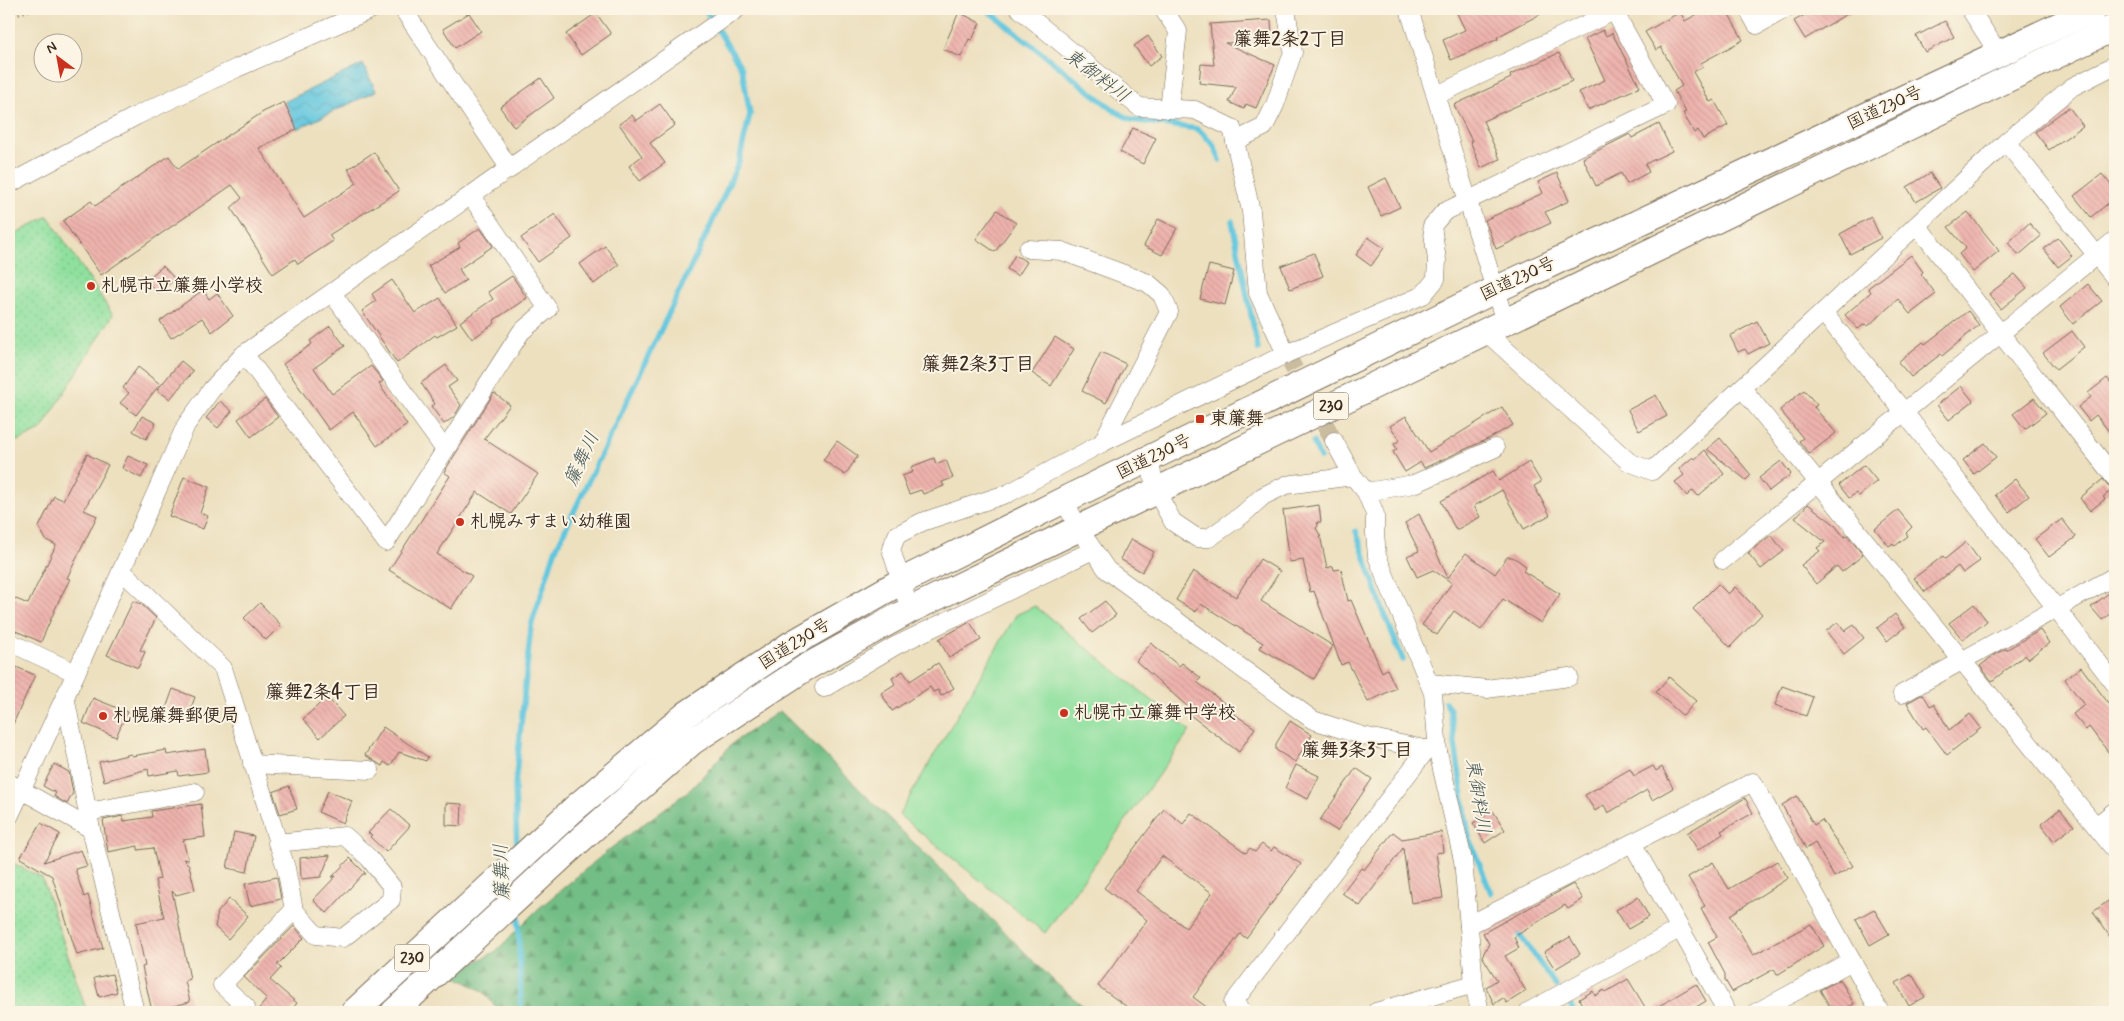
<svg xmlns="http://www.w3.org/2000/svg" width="2124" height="1021" viewBox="0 0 2124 1021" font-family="Mynerve,'Klee One',sans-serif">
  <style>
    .grass { fill: #8fe09f; stroke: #65855e }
    .forest { fill: url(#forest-firs); stroke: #577452 }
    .park { fill: url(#park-dots); stroke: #65855e }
    .water { fill: url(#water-waves); stroke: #4e787e }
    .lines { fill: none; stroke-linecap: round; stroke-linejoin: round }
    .stream { stroke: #60c6de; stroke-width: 5.5 }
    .building { fill: url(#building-back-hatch); fill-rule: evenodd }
    .minor-tunnel { stroke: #c9bc9f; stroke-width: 18; stroke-dasharray: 18 9; stroke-linecap: butt }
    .minor-casing { stroke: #796a56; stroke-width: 19 }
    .highway-casing { stroke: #796a56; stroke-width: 28 }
    .path { stroke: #796a56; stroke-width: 3; stroke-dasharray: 1 4; stroke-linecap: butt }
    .minor { stroke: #fff; stroke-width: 18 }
    .highway { stroke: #fff; stroke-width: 26 }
    .poi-dot { fill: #c8321e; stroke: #fcf5e5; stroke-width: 2 }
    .labels { text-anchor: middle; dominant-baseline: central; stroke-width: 4; stroke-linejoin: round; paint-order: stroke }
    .shield { fill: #fcf5e5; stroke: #75675a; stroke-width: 1 }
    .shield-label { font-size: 16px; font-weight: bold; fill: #3b2a1e }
    .street-label { font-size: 18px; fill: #3b2a1e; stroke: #fcf5e5 }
    .poi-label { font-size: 18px; font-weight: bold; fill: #3b2a1e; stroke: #fcf5e5; text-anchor: start }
    .neighbourhood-label { font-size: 19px; font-weight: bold; fill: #3b2a1e; stroke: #fcf5e5 }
    .water-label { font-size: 19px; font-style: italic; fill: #465958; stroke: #fcf5e5 }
  </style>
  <defs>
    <pattern id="forest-firs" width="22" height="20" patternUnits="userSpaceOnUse" patternTransform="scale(1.25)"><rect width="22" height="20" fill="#73be86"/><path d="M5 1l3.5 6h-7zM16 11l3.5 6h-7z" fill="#609b6d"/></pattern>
    <pattern id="park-dots" width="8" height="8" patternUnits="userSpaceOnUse" patternTransform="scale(1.25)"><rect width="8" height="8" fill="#8fe09f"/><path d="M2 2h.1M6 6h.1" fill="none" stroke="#7cc088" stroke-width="1.8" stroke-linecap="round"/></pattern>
    <pattern id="water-waves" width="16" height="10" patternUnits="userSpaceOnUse" patternTransform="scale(1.25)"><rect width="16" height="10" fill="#60c6de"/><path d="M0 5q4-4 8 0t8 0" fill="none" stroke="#54aabe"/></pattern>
    <pattern id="building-back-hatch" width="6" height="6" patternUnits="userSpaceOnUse" patternTransform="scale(1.25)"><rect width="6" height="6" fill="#eeb3ad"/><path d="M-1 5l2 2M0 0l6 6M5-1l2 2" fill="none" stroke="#cd9a94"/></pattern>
  </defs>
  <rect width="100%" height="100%" fill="#fcf5e5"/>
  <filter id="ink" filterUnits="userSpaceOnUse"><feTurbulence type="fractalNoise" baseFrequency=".02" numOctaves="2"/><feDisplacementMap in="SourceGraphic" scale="10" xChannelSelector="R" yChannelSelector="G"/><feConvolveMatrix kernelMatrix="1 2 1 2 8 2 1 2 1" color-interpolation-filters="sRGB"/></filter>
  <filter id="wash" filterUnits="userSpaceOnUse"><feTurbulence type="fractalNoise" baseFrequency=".0096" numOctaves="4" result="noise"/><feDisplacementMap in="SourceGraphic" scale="20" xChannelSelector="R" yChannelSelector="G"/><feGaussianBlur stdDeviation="1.12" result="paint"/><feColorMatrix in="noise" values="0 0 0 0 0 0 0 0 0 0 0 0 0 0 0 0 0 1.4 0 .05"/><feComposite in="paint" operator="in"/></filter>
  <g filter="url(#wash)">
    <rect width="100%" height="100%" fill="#ece0bf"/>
    <path class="grass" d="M1035,606L1190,731L1045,933L899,815L1016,615Z"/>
    <path class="forest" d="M780,711L1058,985L1090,1012H500L483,991L453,975L496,951L537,910L610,849L691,789L734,742Z"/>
    <g class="park">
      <path d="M48,216L113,315L41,430L18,441L9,438V238Z"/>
      <path d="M9,861L42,878L87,1012H9Z"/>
    </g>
    <path class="water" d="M363,64L376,91L297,129L284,102Z"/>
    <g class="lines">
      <g class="stream">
        <path d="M986,9L1115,111L1132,120L1198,129L1213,144L1220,160"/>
        <path d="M1232,221L1258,349"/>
        <path d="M1313,442L1320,458"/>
        <path d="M1356,531L1383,610L1403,660"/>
        <path d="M1445,702L1450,710L1469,838L1491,893"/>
        <path d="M517,850L515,785L531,626L555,551L711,225L739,161L750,114L742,69L705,9"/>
        <path d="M518,907L521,1012"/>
        <path d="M1507,917L1556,986"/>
        <path d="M1571,1006L1574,1012"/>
      </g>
    </g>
    <g id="blocks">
      <g class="building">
        <path d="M1455,9H1550L1497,37L1498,39L1451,60L1443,40L1465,30Z"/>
        <path d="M1706,9H1726L1743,40L1701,63L1703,67L1693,72L1710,102L1714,100L1728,125L1703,139L1698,130L1694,133L1683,113L1686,112L1674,91L1682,86L1661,47L1656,50L1645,32L1680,12L1685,21Z"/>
        <path d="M1815,9H1855L1805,39L1794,21Z"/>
        <path d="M959,12L980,23L972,40L969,39L961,57L943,49Z"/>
        <path d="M469,13L481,31L455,48L443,29Z"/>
        <path d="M596,13L611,34L581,55L566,34Z"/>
        <path d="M1271,20L1272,40L1225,43L1275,65L1256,108L1246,104L1244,109L1229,102L1236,87L1199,83L1201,64L1214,65L1210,24Z"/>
        <path d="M1945,21L1954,37L1925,52L1916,36Z"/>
        <path d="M1603,30L1606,36L1612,33L1640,87L1588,110L1579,92L1605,80L1585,39Z"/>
        <path d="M1148,36L1162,56L1149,66L1134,46Z"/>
        <path d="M1559,53L1572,81L1483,121L1500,159L1481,168L1470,141H1472L1454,105L1511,78L1510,75Z"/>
        <path d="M541,78L554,98L514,127L500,107Z"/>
        <path d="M284,102L297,129L259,148L304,218L357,183L348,169L374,152L399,191L329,235L333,241L298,264L295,259L273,274L231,208L242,198L232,185L101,275L63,221L91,201L95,206L169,156L178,169L263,112Z"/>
        <path d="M660,104L675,125L650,143L665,163L640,181L629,166L642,156L619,124L632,115L636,121Z"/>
        <path d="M2069,107L2083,126L2049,150L2035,132Z"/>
        <path d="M1659,124L1672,151L1645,164L1649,172L1627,184L1621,173L1596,186L1583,158L1630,134L1632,138Z"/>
        <path d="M1133,128L1156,138L1143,164L1120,152Z"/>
        <path d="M1557,173L1569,201L1545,212L1551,223L1496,249L1485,220L1543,193L1538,182Z"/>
        <path d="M1930,173L1940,188L1916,202L1907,187Z"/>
        <path d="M2102,174L2115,190V198L2091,217L2074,196Z"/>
        <path d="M1386,178L1400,207L1381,216L1368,187Z"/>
        <path d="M997,210L1016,223L995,252L976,239Z"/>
        <path d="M1968,212L1999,251L1973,272L1959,254L1966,248L1948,227Z"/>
        <path d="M555,214L572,238L538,262L521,238Z"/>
        <path d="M1871,217L1881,238L1850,254L1840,234Z"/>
        <path d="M1158,219L1177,228L1162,255L1144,246Z"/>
        <path d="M2029,223L2041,236L2019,255L2008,243Z"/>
        <path d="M480,228L493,246L459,269L466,280L445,293L428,266L460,247L458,243Z"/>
        <path d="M1368,237L1384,248L1371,266L1356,255Z"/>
        <path d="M2058,238L2072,256L2058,267L2044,249Z"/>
        <path d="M605,246L619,265L594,284L580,264Z"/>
        <path d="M1314,253L1323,276L1290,289L1281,266Z"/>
        <path d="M1015,255L1027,262L1018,276L1007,269Z"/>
        <path d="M1911,255L1923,272L1921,274L1936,294L1910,314L1898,299L1868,326L1865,324L1858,329L1845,315L1871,292L1868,288Z"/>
        <path d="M1209,265L1234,271L1225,305L1200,299Z"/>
        <path d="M163,266L175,279L158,293L146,280Z"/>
        <path d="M2015,274L2027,288L2001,309L1989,294Z"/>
        <path d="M512,276L527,298L494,320L495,323L472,339L460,322L493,299L488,292Z"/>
        <path d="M392,280L415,313L440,298L457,325L437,337L435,335L397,363L362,311L376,301L372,294Z"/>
        <path d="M2088,284L2102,301L2073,324L2060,307Z"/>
        <path d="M203,290L209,299L217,293L233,316L212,332L202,318L171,338L160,321Z"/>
        <path d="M1968,311L1979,325L1942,356L1941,354L1911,377L1898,362L1923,342L1925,344Z"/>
        <path d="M1757,321L1769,343L1748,354L1745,349L1738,352L1730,336Z"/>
        <path d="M330,326L345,346L314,368L332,394L371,366L383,381L379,384L407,425L377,446L353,412L329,430L283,364L312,344L310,341Z"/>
        <path d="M2072,331L2084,347L2056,369L2043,353Z"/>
        <path d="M1055,337L1074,349L1051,386L1032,373Z"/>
        <path d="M1101,352L1126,364L1106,403L1082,391Z"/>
        <path d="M181,361L193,371L170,399L157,390Z"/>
        <path d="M446,365L457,381L448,387L461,405L454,417L444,424L431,406L435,404L421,383Z"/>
        <path d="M138,367L160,384L136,415L120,403L129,393L123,388Z"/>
        <path d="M2107,378L2115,388V439L2096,415L2089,421L2078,407L2091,397L2088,393Z"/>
        <path d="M1961,386L1973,401L1949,420L1937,405Z"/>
        <path d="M1804,390L1817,405L1814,407L1836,433L1809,454L1799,441L1803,438L1780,410Z"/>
        <path d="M494,393L510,405L484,439L538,474L511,514L477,492L437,554L472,576L451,609L389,570L450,476L444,472Z"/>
        <path d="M1656,395L1667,416L1639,431L1628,410Z"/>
        <path d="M2034,398L2046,413L2025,429L2013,414Z"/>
        <path d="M265,399L278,417L251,437L238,419Z"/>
        <path d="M220,401L232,411L218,428L206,418Z"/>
        <path d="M1502,407L1513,425L1490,438L1424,468L1421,462L1405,472L1393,452L1397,449L1394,444L1400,440L1390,426L1406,416L1429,452Z"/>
        <path d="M142,416L156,423L146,439L133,431Z"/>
        <path d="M1720,438L1751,475L1746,480L1707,449Z"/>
        <path d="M837,441L858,456L845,475L823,460Z"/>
        <path d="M1985,443L1996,457L1974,474L1963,460Z"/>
        <path d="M1705,450L1724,474L1698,496L1693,490L1687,496L1675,482L1684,475L1679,469L1693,457L1695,459Z"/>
        <path d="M87,454L108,465L84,510L97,516L67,578L70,579L60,598L41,642L9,628V596L28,604L56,545L46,540L39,527L54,496L63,500Z"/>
        <path d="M128,456L148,465L141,478L122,468Z"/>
        <path d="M934,458L936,464L946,460L953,478L942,482L944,486L923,494L921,490L909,494L902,476L913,472L911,467Z"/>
        <path d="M1781,461L1791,474L1769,491L1759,478Z"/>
        <path d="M1529,462L1541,482L1534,486L1550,515L1524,529L1502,490L1474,506L1480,517L1456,530L1441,501L1493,471L1499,481Z"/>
        <path d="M1864,465L1877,481L1859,496L1856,493L1849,498L1839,485Z"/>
        <path d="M184,477L209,487L200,513L208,516L203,529L169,516Z"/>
        <path d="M2015,479L2029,496L2009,512L1995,495Z"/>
        <path d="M2103,479L2112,490L2103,497L2105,499L2090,511L2080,498Z"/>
        <path d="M1808,504L1834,524L1844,537L1847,535L1863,555L1842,572L1837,566L1816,584L1801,565L1820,551L1817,548L1825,542L1795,518Z"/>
        <path d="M1319,505L1321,522H1317L1318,526L1316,528L1320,535L1327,568L1333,566L1334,570L1341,569L1348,601L1351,600L1382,672L1387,669L1396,688L1368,702L1348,662L1341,665L1314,591L1310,592L1303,560L1290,562L1283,510Z"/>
        <path d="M1898,510L1912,527L1906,533L1908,536L1895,546L1893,543L1889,546L1875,529Z"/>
        <path d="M1419,514L1448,578L1466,553L1495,574L1507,557H1513L1526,566L1523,571L1560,594L1541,623L1503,599L1481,630L1454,611L1437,635L1422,625L1452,583L1433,570L1417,577L1407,556L1419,551L1405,523Z"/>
        <path d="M2062,519L2076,537L2049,557L2035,539Z"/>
        <path d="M1771,535L1784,551L1761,569L1748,553Z"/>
        <path d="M1131,539L1154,552L1142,572L1120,559Z"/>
        <path d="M1966,542L1980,561L1963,573L1958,566L1925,592L1914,578L1943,556L1945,559Z"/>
        <path d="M1260,559L1280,571L1261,601L1333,646L1314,679L1260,648L1263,643L1201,604L1196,612L1176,600L1193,571L1236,597Z"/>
        <path d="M1718,584L1728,594L1735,587L1762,614L1730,647L1693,609Z"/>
        <path d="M2115,588V610L2102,620L2091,607Z"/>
        <path d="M133,601L141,604L156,618L140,650L145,652L138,668L107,655Z"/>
        <path d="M1105,601L1116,615L1092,633L1081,619Z"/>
        <path d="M260,603L281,625L266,640L244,618Z"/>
        <path d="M1974,604L1987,621L1963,640L1949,623Z"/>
        <path d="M1895,614L1905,627L1887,641L1877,628Z"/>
        <path d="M970,622L981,640L949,658L939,639Z"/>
        <path d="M1838,622L1845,631L1854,625L1864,638L1844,654L1826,631Z"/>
        <path d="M2040,630L2049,643L2028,659L2025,655L1992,681L1980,666L1994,655L2005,649L2006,650Z"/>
        <path d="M1151,643L1179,666L1182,663L1201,678L1197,682L1224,703L1222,706L1255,728L1239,752L1186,712L1189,708L1136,661Z"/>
        <path d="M938,663L954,688L941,696L938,690L933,692L930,687L892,711L881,693L895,684L892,678L903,671L910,681Z"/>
        <path d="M9,664L35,675L9,733Z"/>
        <path d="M2081,667L2115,712V761L2089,727L2086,730L2073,714L2084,705L2065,679Z"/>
        <path d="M1669,677L1696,701L1683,716L1656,692Z"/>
        <path d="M1782,686L1813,697L1806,716L1775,705Z"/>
        <path d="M173,689L195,697L186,722L164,714Z"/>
        <path d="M1923,694L1930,706L1934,704L1949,730L1970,714L1981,728L1947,755L1926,727L1923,729L1907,703Z"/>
        <path d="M327,697L344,716L320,738L303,719Z"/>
        <path d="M93,698L127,712L116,737L83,723Z"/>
        <path d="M1290,721L1312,735L1295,762L1276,750V744Z"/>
        <path d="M383,727L428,757L426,761L399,752L390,766L384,762L382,766L365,755Z"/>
        <path d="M205,749L208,772L179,776L178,771L149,776L148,769L104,781L99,762L131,754L132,756L166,750L167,755Z"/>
        <path d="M54,764L69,772L73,793L67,804L54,796L56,793L43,786Z"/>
        <path d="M1296,765L1319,776L1308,799L1285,788Z"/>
        <path d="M1653,766L1656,771L1662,767L1673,788L1652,800L1647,790L1608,813L1604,805L1595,811L1585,795L1630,769L1634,776Z"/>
        <path d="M1356,768L1372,779L1337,831L1320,820Z"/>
        <path d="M289,786L297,809L280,814L273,792Z"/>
        <path d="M328,791L352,801L343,823L318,812Z"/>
        <path d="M1797,796L1814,825L1822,820L1853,866L1834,877L1815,843L1806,849L1782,805Z"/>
        <path d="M1745,798L1753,813L1721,831L1723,834L1698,850L1687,833Z"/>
        <path d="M446,803L462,804L461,826L446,825Z"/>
        <path d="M201,804L205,837L183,840L188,860L183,859L189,865L195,890L176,895L172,891L190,979L185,981L190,1002L152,1011L142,967L145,966L136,923L164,917L155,880L160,879L153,848L138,850V846L108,852L103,820L123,816L124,821L152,817L151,811Z"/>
        <path d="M391,809L410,826L386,852L370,837L372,835L368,833Z"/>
        <path d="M1164,809L1183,824L1191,813L1246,853L1250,848L1255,852L1262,844L1271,851L1274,847L1301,864L1246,938L1240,934L1193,997L1213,1012H1134L1098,986L1147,920L1104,888ZM1162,856L1212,893L1186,928L1136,891Z"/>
        <path d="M2060,809L2074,826L2054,841L2041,824Z"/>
        <path d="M1493,811L1505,830L1485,843L1473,823Z"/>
        <path d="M41,823L60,834L44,862L81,850L87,866L75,869L84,897L88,895L103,948L77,955L52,876L20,858Z"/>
        <path d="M234,832L254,836L247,872L227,868Z"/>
        <path d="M1393,832L1402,839L1441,832L1443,852L1436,853L1443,898L1411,903L1403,848L1360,906L1342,893L1361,868L1364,870Z"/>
        <path d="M330,855L321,877L301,879L300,858Z"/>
        <path d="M350,858L366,874H363L327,913L313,900L336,876L332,877Z"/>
        <path d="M1777,861L1788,878L1730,915L1753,955L1811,924L1824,946L1777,975L1774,969L1732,992L1725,980V974L1708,942L1717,937L1701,908L1705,906L1688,877L1713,862L1729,889Z"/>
        <path d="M277,877L281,899L250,906L245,884Z"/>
        <path d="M1573,884L1583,899L1568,909L1565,905L1514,937L1519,948L1505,956L1526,991L1507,1003L1503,998L1494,1004L1486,987L1497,980L1482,956L1489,944L1483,933Z"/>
        <path d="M2115,896V944L2093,912Z"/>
        <path d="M1638,897L1649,917L1628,929L1616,910Z"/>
        <path d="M229,899L248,916L228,939L215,927L218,912Z"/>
        <path d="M1874,909L1889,934L1870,945L1856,919Z"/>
        <path d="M294,926L304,938L277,965L281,968L270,980L297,1003L290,1012H256L267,999L244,977Z"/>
        <path d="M1570,937L1580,954L1555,969L1544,952Z"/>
        <path d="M112,974L117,992L99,997L94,978Z"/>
        <path d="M1912,974L1925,997L1909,1006L1896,983Z"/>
        <path d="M1628,979L1648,1012H1586L1579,999L1593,991L1595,996L1604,990L1606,992Z"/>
        <path d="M1840,979L1854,1004L1840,1012H1833L1820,990Z"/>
        <path d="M1696,984L1706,1001L1688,1012H1649Z"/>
      </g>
    </g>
  </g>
  <g filter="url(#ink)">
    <use href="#blocks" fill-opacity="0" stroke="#796a56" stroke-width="1"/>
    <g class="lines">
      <path class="minor-tunnel" d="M1286,354L1334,441"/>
      <g class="minor-casing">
        <g id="minor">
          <path d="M403,9L510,169"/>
          <path d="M1020,9L1139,107L1195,110L1232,128L1251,211L1258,293L1286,354"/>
          <path d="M1163,9L1178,31L1169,109"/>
          <path d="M1409,9L1505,322"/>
          <path d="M1748,9L1757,25L1785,9"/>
          <path d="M1970,9L1999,54"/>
          <path d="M2115,65L2072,87L2006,142L2115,278"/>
          <path d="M1437,95L1614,11"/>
          <path d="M1235,141L1264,127L1275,105L1293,52L1286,9"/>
          <path d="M9,184L136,116L237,68L372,9"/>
          <path d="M1917,225L2000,333L2115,478"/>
          <path d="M1028,249L1062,251L1148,283L1162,295L1169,312L1102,443"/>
          <path d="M332,293L445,450"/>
          <path d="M1823,312L1904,412L2115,684"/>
          <path d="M1485,331L1629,462L1652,471L2006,142"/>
          <path d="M244,354L386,542L521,332L548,309L471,196"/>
          <path d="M1742,388L2115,850"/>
          <path d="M1334,441L1353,476L1366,492L1375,514V533L1377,556L1433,693L1438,752L1463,860L1474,984L1480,1012"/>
          <path d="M1149,460L1156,491L1173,522L1197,538H1209L1242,515L1263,496L1286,485L1353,476"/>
          <path d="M1366,492L1414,484L1495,448"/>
          <path d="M1064,500L1079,529L1107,570L1313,720L1363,736L1438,752"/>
          <path d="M1723,560L2115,240"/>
          <path d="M122,571L223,668L286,868L294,910L316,935L343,938L391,900L392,887L369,858L345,836L277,843"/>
          <path d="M910,610L891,549L897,535L922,522L1009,493L1102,443L1286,354L1423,295L1436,279L1437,260L1432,226L1444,212L1666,105L1613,9"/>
          <path d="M9,642L76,673"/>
          <path d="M1430,683L1487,689L1569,677"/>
          <path d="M824,688L895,646L1093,550"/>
          <path d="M1902,694L2115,576"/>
          <path d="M65,696L91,829L135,1012"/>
          <path d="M252,764L370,770"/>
          <path d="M9,783L91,829"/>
          <path d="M88,812L195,792"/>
          <path d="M9,817L76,673L186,425L212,389L244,354L737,9"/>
          <path d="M2096,826L2115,811"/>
          <path d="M1632,843L1727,1012"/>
          <path d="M1469,925L1753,782L1880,1012"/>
          <path d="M246,1007L222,985L294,910"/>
          <path d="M1243,1012L1233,1003L1427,749"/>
          <path d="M1376,1012L1474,984"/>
          <path d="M1528,1012L1679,929"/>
          <path d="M1757,1012L1852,961"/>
        </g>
      </g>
      <g class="highway-casing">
        <g id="highway">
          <path d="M354,1012L575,808L687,714L790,645L900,582L1064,500L1495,290L2094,9"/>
          <path d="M394,1012L580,840L693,741L805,668L910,610L2115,27"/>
        </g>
      </g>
      <path class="path" d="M9,16L35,9"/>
      <use href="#minor" class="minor"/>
      <use href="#highway" class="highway"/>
    </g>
  </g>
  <g class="poi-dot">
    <circle cx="91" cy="286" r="5"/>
    <rect x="1195" y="414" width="10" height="10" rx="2.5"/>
    <circle cx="460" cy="522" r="5"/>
    <circle cx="1064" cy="713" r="5"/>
    <circle cx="103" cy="716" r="5"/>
  </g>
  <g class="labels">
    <g class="shield">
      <rect x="1313.5" y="392.5" width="35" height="27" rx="4"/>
      <rect x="394.5" y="944.5" width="35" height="27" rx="4"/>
    </g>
    <g class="shield-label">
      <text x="1331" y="406">230</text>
      <text x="412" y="958">230</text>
    </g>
    <g class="street-label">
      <text transform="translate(1885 108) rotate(-25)">国道230号</text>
      <text transform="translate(1518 279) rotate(-25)">国道230号</text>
      <text transform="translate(1154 457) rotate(-26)">国道230号</text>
      <text transform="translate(795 644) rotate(-32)">国道230号</text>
    </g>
    <g class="poi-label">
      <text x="101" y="286">札幌市立簾舞小学校</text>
      <text x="1210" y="419">東簾舞</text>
      <text x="470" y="522">札幌みすまい幼稚園</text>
      <text x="1074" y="713">札幌市立簾舞中学校</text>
      <text x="113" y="716">札幌簾舞郵便局</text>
    </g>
    <g class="neighbourhood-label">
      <text x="1290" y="39">簾舞2条2丁目</text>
      <text x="978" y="364">簾舞2条3丁目</text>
      <text x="323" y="692">簾舞2条4丁目</text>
      <text x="1357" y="750">簾舞3条3丁目</text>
    </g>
    <g class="water-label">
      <text transform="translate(1097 76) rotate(37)">東御料川</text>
      <text transform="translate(582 459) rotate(-65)">簾舞川</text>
      <text transform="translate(1478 796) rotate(81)">東御料川</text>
      <text transform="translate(502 872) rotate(-92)">簾舞川</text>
    </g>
  </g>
  <rect width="2124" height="1021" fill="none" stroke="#fcf5e5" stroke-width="30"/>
  <g transform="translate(58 58) rotate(328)"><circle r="24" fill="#fcf5e5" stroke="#afa495"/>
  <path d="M0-4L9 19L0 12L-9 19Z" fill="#c8321e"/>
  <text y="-8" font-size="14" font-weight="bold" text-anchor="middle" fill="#3b2a1e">N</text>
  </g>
</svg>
